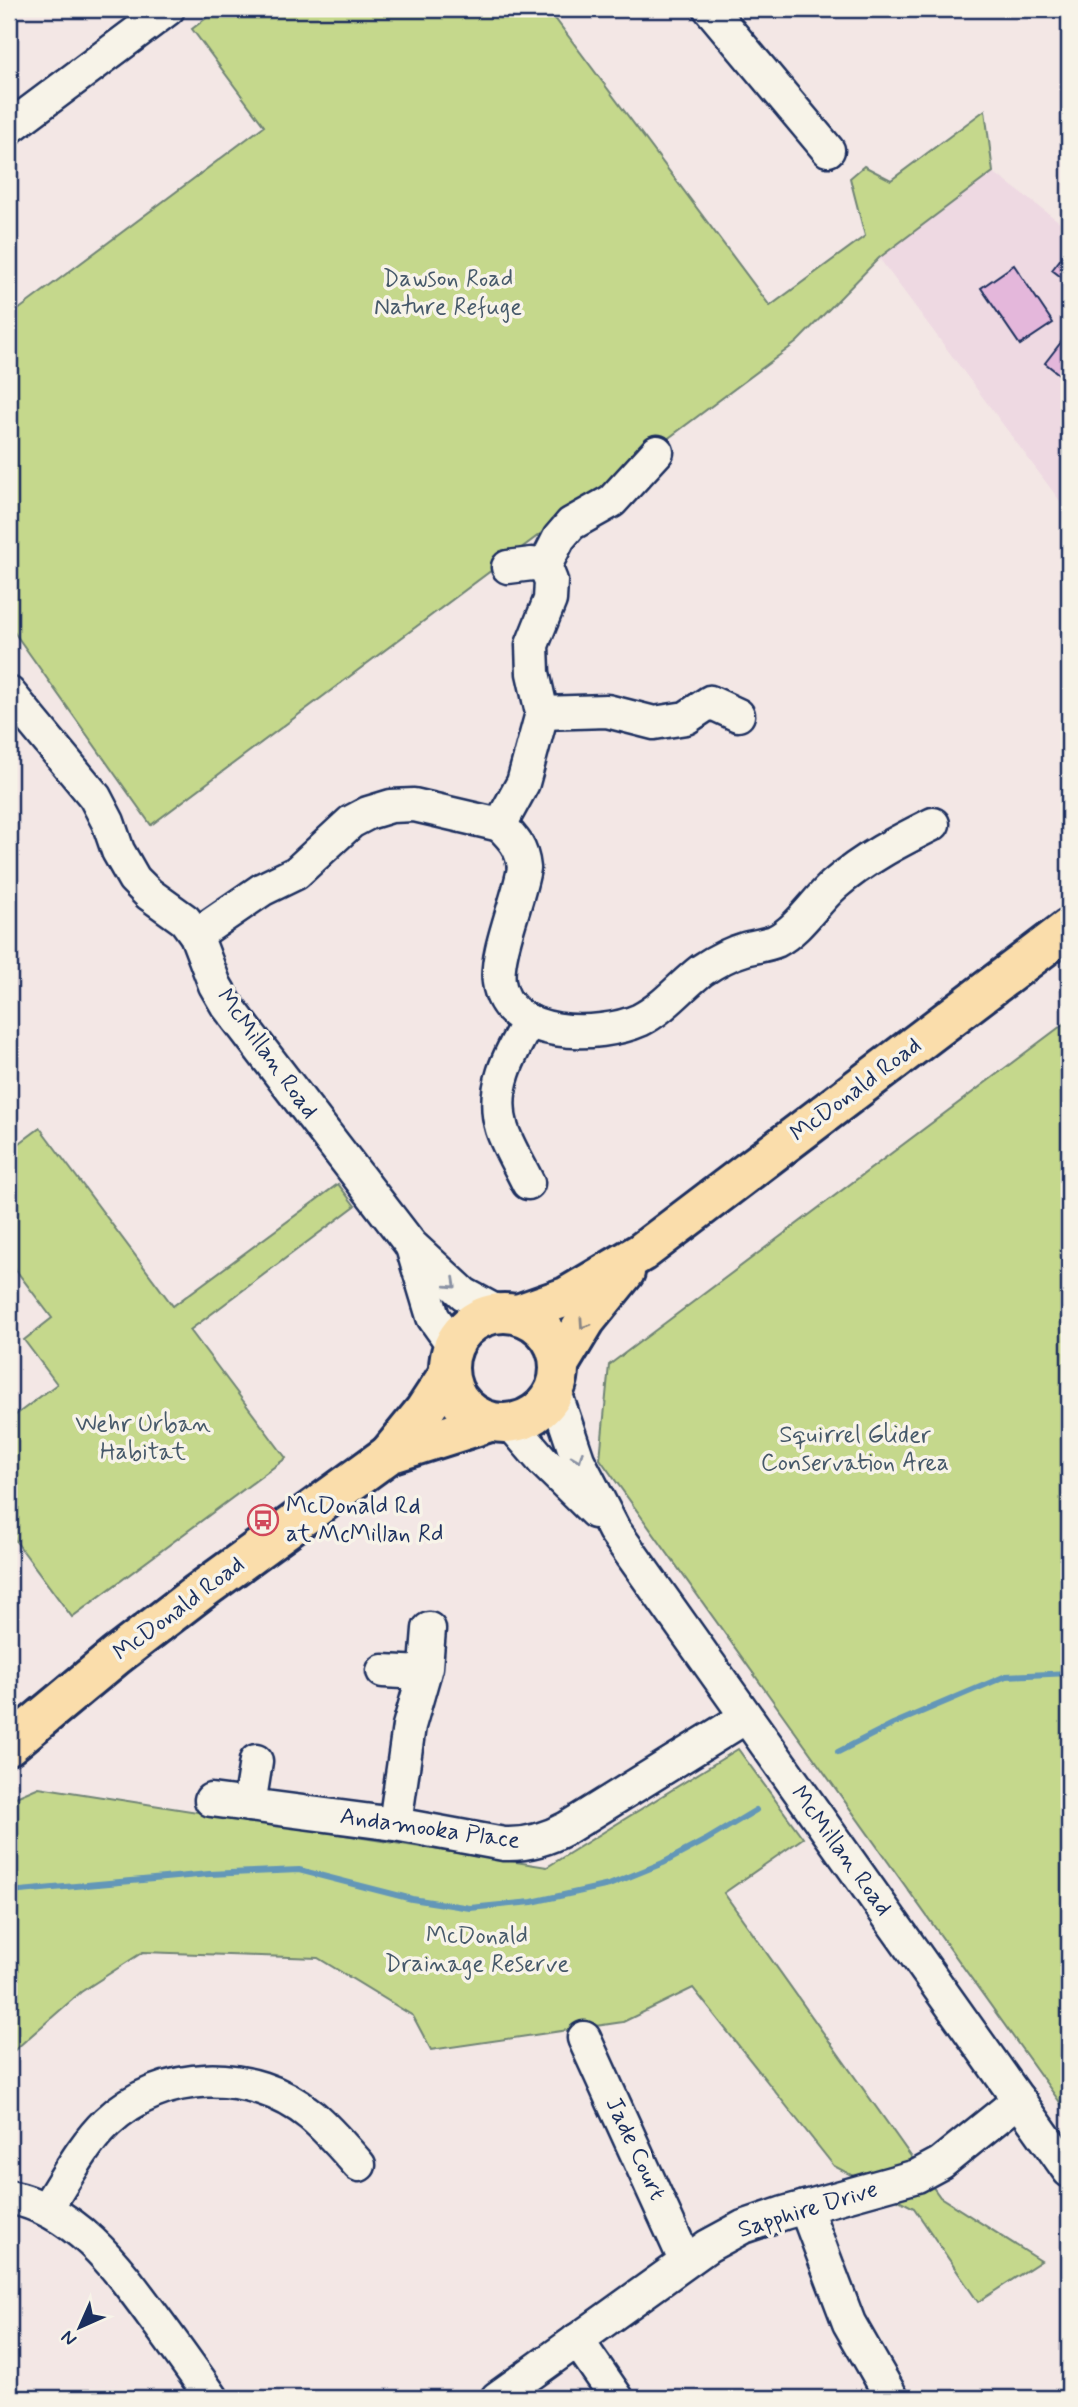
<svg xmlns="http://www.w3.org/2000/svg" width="1078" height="2407" viewBox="0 0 1078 2407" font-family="Mynerve,sans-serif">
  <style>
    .built { fill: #eed9e2 }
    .green { fill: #c5d88c; stroke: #708475; stroke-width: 2 }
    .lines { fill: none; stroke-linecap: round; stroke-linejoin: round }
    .stream { stroke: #6397b8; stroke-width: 6 }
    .building { fill: #e4b7db; stroke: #1b2f5e; stroke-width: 2 }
    .minor-casing { stroke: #1b2f5e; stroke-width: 37 }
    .major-casing { stroke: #1b2f5e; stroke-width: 44 }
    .minor { stroke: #f7f3e8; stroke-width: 32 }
    .major { stroke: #faddab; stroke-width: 38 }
    .oneway { stroke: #8991a3 }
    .oneway2 { stroke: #8a8684 }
    .labels { text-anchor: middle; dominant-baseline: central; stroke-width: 7; stroke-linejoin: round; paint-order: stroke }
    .park-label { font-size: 24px; fill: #46596a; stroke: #f7f3e8 }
    .street-label { font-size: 24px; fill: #1b2f5e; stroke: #f7f3e8 }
    .poi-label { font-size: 24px; fill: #1b2f5e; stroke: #f7f3e8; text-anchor: start }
  </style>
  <rect width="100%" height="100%" fill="#f3e7e5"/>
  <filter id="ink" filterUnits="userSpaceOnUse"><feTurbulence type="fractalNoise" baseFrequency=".0143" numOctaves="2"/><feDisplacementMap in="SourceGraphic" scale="14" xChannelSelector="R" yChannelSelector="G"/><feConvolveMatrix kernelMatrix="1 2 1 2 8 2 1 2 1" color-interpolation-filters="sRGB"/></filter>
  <g filter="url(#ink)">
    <path class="built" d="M993,172L1069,229V513L879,258Z"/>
    <g class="green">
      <path d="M218,9H548L770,306L865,236L850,178L864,166L891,180L985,110L993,172L879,258L797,342L151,825L9,625V307L14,313L264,126L192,29Z"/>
      <path d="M1069,1020V2115L600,1459L609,1365Z"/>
      <path d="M40,1128L173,1306L338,1184L355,1206L190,1330L286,1458L72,1617L9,1532V1420L57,1384L24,1340L52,1318L9,1261V1151Z"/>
      <path d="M738,1749L803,1838L724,1893L940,2197L1041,2261L978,2302L914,2208L834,2166L693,1988L623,2022L431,2050L413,2016L318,1958L143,1952L81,1992L9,2055V1800L39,1787L547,1867Z"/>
    </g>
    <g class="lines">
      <g class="stream">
        <path d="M838,1752L893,1724L1006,1676L1069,1673"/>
        <path d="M9,1892L209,1874L299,1870L412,1899L470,1908L532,1902L609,1885L663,1863L706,1840L756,1810"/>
      </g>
    </g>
    <g class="building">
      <path d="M1069,248V283L1052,270Z"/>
      <path d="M1014,265L1053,323L1020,345L981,288Z"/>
      <path d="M1069,332V382L1045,363Z"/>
    </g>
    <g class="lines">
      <g class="minor-casing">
        <g id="minor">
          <path d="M710,9L828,150"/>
          <path d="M9,128L168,9"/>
          <path d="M508,567L532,564L545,566"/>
          <path d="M9,693L95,797L108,822L118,851L134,879L149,894L185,920L196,935L215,985L226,1004L411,1245L464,1294L499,1313"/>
          <path d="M542,713L607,711L654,723L686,718L710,702L738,715"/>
          <path d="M500,825C514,839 522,848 524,868C519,900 495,953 499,982C507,1040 600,1038 640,1020C664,1008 681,986 702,970C714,962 731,953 745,949C755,946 767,945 776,941C799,929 815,902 834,885C864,859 897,842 933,824"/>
          <path d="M500,825L523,783L542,713L533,673L532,645L550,600L551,581L545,566L559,538L571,524L612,501L657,452"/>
          <path d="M196,935L263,889L296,873L351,822L368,813L391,806L414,805L500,825"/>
          <path d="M528,1183C520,1166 508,1147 502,1129C490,1089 509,1055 529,1021"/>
          <path d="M412,1247L433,1317L453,1345"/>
          <path d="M555,1392L578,1460L614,1530L1069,2171"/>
          <path d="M511,1424L543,1461L595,1512"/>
          <path d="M383,1671L424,1673"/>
          <path d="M211,1800L395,1824L504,1844C527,1845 547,1839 567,1828L746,1717"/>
          <path d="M249,1805L256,1761"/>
          <path d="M395,1824L409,1726L426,1667L429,1629"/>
          <path d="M584,2038L685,2260"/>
          <path d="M9,2197C75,2210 115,2264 153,2316C173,2343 193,2371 212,2398"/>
          <path d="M805,2207L849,2323L892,2398"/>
          <path d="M46,2209C65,2180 82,2146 107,2122C162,2069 252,2067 311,2115C329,2130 344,2148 359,2165"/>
          <path d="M577,2340L617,2398"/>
          <path d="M497,2398L708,2246L743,2227L784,2213L917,2176L941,2163L1019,2100"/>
        </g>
      </g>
      <g class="major-casing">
        <g id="major">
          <circle cx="504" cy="1368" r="55"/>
          <path d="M518,1314L566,1297L642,1252L1069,928"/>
          <path d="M560,1363L586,1320L625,1272"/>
          <path d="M389,1454L424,1411L449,1373"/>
          <path d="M9,1745L116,1656L198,1593L389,1454L490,1422"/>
        </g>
      </g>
      <use href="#minor" class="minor"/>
      <use href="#major" class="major"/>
    </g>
    <defs><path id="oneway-chevron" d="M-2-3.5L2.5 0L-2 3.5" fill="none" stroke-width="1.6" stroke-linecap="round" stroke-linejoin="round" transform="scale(1.75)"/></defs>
    <g class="oneway">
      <use href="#oneway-chevron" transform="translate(452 1284) rotate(43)"/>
      <use href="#oneway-chevron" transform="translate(578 1457) rotate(68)"/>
    </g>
    <use class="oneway2" href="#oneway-chevron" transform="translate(584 1324) rotate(124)"/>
  </g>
  <defs>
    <g id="bus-ring" transform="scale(1.575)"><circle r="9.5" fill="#f7f3e8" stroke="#d1495b" stroke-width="1.5"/><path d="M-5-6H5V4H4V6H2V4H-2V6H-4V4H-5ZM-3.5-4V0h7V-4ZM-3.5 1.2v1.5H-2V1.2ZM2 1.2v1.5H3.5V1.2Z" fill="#d1495b"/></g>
  </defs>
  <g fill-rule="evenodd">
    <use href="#bus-ring" x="263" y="1520"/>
  </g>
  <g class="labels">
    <g class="park-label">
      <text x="448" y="279">Dawson Road<tspan x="448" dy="28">Nature Refuge</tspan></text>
      <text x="143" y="1424">Wehr Urban<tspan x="143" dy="28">Habitat</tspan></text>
      <text x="855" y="1435">Squirrel Glider<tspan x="855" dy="28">Conservation Area</tspan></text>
      <text x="477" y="1936">McDonald<tspan x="477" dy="28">Drainage Reserve</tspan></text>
    </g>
    <g class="street-label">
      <text transform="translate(267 1054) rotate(54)">McMillan Road</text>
      <text transform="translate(856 1090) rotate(-37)">McDonald Road</text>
      <text transform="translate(179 1609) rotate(-37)">McDonald Road</text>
      <text transform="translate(430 1829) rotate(8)">Andamooka Place</text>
      <text transform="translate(841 1851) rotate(54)">McMillan Road</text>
      <text transform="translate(635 2149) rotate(65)">Jade Court</text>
      <text transform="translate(808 2210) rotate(-17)">Sapphire Drive</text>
    </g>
    <g class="poi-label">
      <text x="286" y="1506">McDonald Rd<tspan x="286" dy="28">at McMillan Rd</tspan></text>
    </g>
  </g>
  <rect width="1078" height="2407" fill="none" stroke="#f7f3e8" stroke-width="35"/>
  <rect x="18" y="18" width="1043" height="2372" fill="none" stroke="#1b2f5e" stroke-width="2.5" filter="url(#ink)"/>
  <g transform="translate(80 2327) rotate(225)" stroke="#f7f3e8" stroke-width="5" paint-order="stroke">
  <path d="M0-5L12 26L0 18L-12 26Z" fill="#1b2f5e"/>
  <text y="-10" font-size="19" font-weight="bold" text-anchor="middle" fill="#1b2f5e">N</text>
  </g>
</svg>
